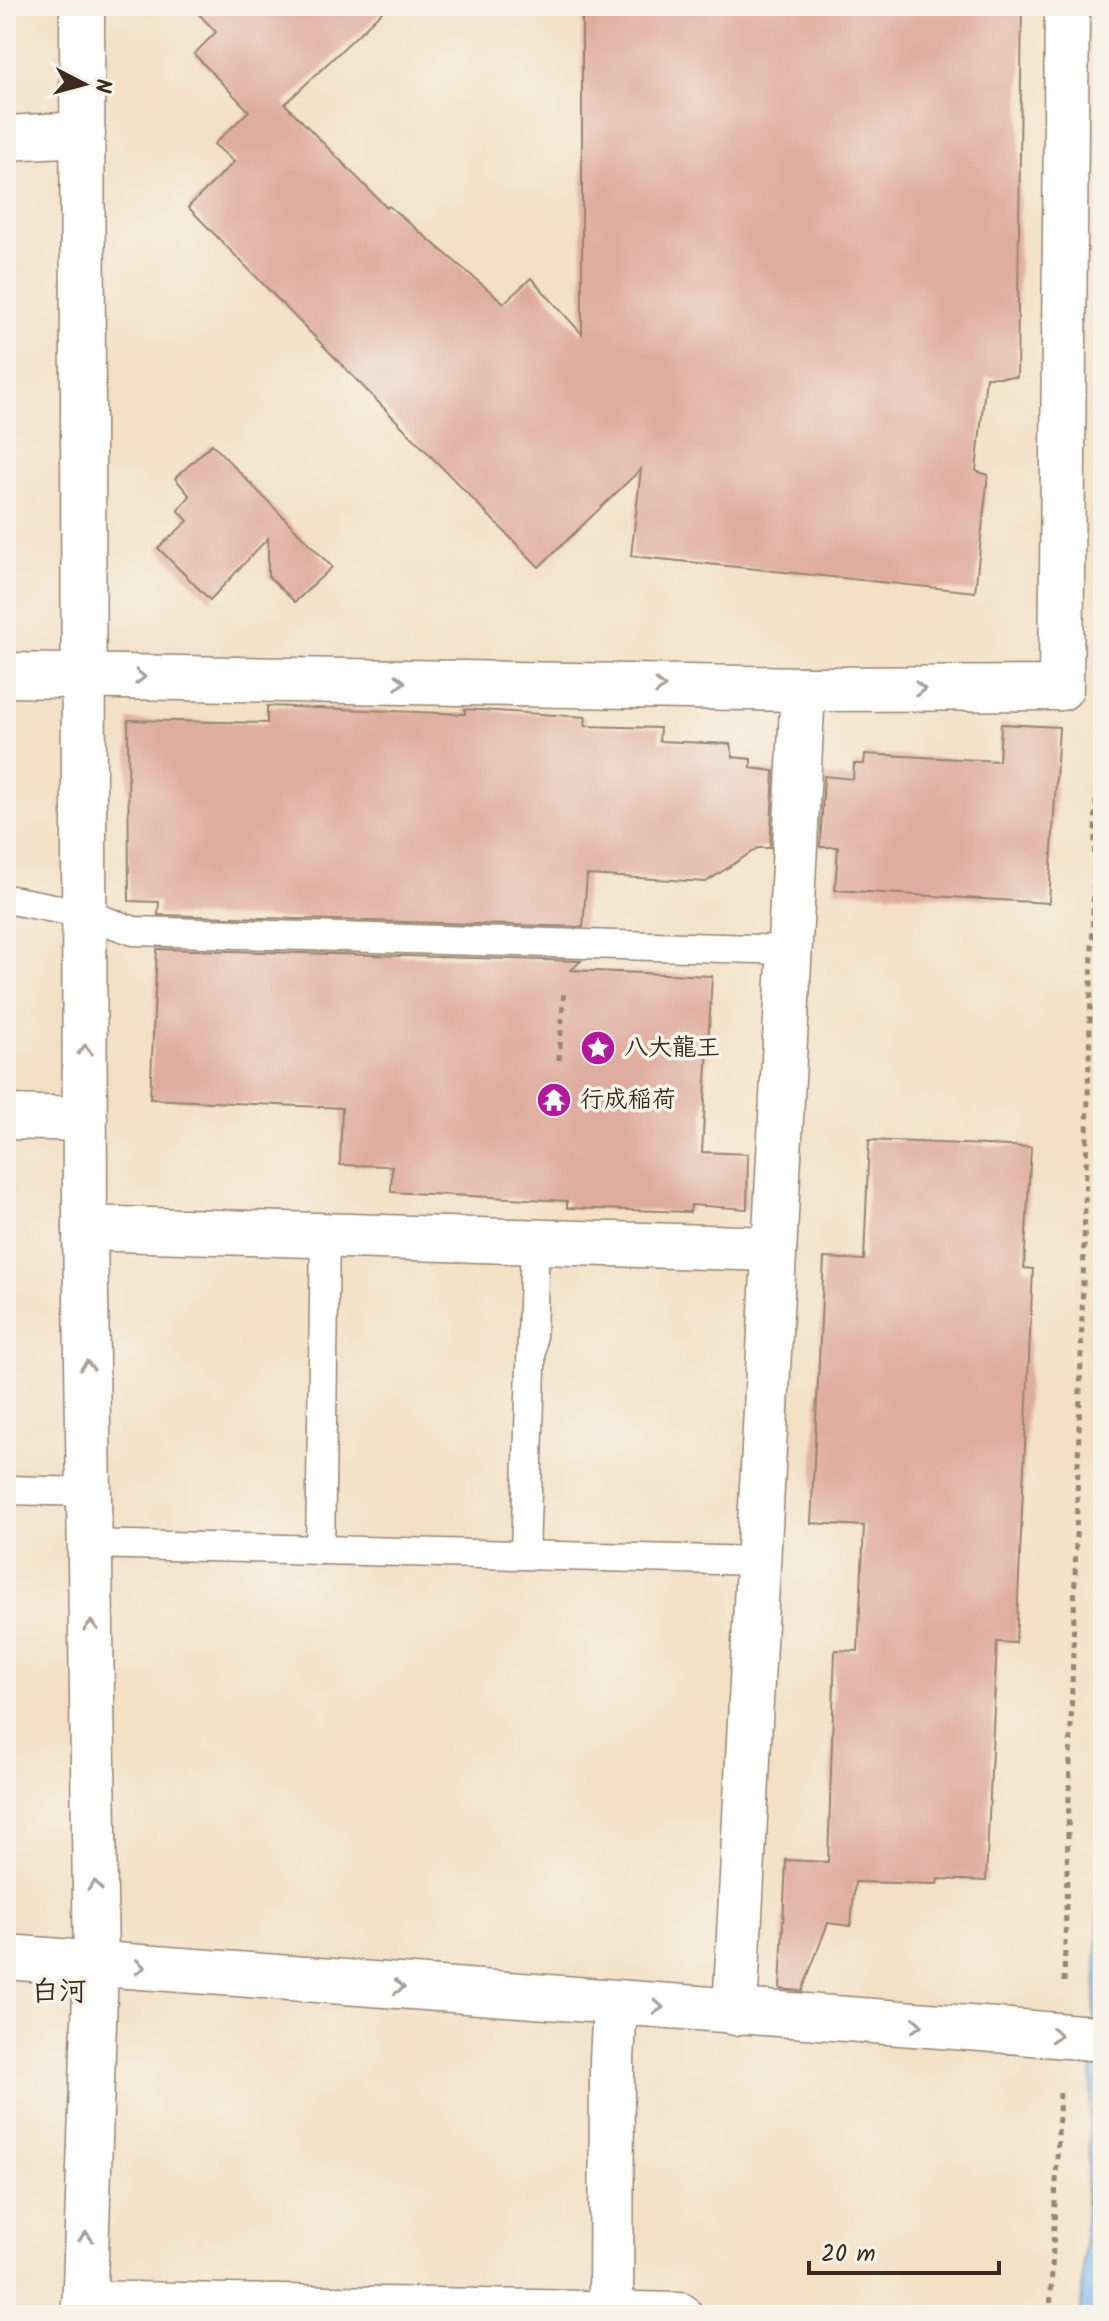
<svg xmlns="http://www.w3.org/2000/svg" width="1109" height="2321" viewBox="0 0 1109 2321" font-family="Kalam,'Klee One',sans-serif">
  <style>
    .water { fill: #84bbf3; stroke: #607288; stroke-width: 2 }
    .building { fill: #dfad9f }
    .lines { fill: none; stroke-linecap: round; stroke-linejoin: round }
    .lane-casing { stroke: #978572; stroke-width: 31 }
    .street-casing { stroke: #978572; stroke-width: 47 }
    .path { stroke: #978572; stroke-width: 5; stroke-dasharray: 6 6; stroke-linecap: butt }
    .lane { stroke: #fff; stroke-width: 28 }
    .street { stroke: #fff; stroke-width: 44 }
    .street-bridge-casing { stroke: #978572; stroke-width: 47; stroke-linecap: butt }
    .street-bridge { stroke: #fff; stroke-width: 44 }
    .oneway { stroke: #a79f9a }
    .labels { text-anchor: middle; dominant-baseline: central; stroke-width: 7; stroke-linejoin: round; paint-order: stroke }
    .poi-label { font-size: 24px; font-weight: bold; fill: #3b2a1e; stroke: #f7f3e8; text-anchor: start }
    .quarter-label { font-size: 28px; font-weight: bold; fill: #3b2a1e; stroke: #f7f3e8 }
  </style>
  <rect width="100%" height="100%" fill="#f7f3e8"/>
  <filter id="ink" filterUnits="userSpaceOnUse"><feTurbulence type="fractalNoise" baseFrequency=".0125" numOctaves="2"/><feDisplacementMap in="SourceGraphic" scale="16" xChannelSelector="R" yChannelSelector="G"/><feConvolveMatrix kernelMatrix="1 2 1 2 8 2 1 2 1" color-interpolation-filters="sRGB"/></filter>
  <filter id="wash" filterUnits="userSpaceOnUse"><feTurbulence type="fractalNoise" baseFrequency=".006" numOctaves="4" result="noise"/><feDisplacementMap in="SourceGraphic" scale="32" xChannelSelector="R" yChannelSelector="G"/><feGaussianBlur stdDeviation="1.8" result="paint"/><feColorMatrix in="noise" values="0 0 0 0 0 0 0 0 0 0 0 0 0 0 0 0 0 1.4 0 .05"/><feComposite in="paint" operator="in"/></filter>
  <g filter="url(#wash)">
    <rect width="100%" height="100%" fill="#f3e0c5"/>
    <path class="water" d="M1103,1817V2315H1081Z"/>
    <g id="blocks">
      <g class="building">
        <path d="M191,6H388L285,104L387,208L389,206L504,303L531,278L582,334V6H1022L1017,377H986L976,471L988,475L975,592L631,556L641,469L539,567L188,207L234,162L214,144L249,111L194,54L216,32Z"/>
        <path d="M212,444L332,567L295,602L268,576V538L210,600L158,548L188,521L178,510L190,496L175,478Z"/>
        <path d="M267,706L465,714V709L586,717L585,726L660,728L659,741L730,744L733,757L751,759V768L774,771L770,848H758L706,882L587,875L583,927L158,915L159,902L129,901L128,720L267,723Z"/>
        <path d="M1001,724L1059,727L1049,903L835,890L838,847H820L824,776L853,779L854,764H864L865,754L999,761Z"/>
        <path d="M157,949L581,961L571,970L712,976L702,1152L748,1154L747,1209L691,1205L690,1212L567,1208V1201L391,1192L392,1166L340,1165L342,1108L150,1099Z"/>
        <path d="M869,1140L1031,1147L1024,1268L1033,1269L1016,1643L997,1642L986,1881L938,1879L937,1884L855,1882L851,1926L828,1923L802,1991L780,1989L786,1860L828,1862L835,1650L858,1651L864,1526L811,1523L824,1258L864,1260Z"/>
      </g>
    </g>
  </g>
  <g filter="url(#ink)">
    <use href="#blocks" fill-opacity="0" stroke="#978572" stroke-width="2"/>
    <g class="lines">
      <g class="lane-casing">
        <g id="lane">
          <path d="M6,899L85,914L134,931L790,950"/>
          <path d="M6,1490L89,1492"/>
          <path d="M90,1544L758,1561"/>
          <path d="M320,1550L325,1236"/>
          <path d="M525,1555L535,1242"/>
        </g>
      </g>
      <g class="street-casing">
        <g id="street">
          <path d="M82,6L85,1228L96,1964L84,2315"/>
          <path d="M6,138L83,134"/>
          <path d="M6,675L803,689L1061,688L1067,6"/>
          <path d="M6,1117L85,1119"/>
          <path d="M85,1228L774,1249"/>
          <path d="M6,1957L1009,2031"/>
          <path d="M735,2013L803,689"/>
          <path d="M84,2303L680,2315"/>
          <path d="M611,2313L612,2060L615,2004"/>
        </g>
      </g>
      <g class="path">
        <path d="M559,1060L564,989"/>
        <path d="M1064,1982L1098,728"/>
        <path d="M1050,2315L1060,2092"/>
      </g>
      <use href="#lane" class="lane"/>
      <use href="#street" class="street"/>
      <g class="street-bridge-casing">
        <path id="street-bridge" d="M1009,2031L1103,2039"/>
      </g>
      <use href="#street-bridge" class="street-bridge"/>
    </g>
    <defs><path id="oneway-chevron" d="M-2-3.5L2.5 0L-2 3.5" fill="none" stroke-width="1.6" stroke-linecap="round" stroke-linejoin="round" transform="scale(2)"/></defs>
    <g class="oneway">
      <use href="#oneway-chevron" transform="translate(140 677) rotate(1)"/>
      <use href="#oneway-chevron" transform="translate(400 682) rotate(1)"/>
      <use href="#oneway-chevron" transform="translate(660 687) rotate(1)"/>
      <use href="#oneway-chevron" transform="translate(920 689)"/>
      <use href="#oneway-chevron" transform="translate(85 1050) rotate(-90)"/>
      <use href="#oneway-chevron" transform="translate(87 1366) rotate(-91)"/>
      <use href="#oneway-chevron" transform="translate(91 1626) rotate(-91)"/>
      <use href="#oneway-chevron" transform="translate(95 1886) rotate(-91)"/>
      <use href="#oneway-chevron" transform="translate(140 1967) rotate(4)"/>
      <use href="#oneway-chevron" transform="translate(399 1987) rotate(4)"/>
      <use href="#oneway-chevron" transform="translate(658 2007) rotate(4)"/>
      <use href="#oneway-chevron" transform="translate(917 2025) rotate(4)"/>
      <use href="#oneway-chevron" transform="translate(1056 2035) rotate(5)"/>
      <use href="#oneway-chevron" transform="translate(86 2237) rotate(-88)"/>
    </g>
  </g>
  <defs>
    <g id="sight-disc" transform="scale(1.8)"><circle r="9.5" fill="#b5179e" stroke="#f7f3e8"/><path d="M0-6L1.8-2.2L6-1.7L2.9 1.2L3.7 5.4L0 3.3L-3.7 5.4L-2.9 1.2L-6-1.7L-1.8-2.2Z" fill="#fff"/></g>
    <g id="temple-disc" transform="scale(1.8)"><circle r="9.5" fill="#b5179e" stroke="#f7f3e8"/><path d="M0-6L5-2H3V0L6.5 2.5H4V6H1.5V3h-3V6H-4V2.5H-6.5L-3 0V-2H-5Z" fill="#fff"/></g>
  </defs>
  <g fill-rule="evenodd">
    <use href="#sight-disc" x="598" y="1048"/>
    <use href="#temple-disc" x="554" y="1100"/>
  </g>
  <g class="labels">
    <g class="poi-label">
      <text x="624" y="1048">八大龍王</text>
      <text x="580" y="1100">行成稲荷</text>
    </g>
    <g class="quarter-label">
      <text x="59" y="1992">白河</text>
    </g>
  </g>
  <rect width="1109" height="2321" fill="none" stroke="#f7f3e8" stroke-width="32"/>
  <g transform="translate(84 84) rotate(96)" stroke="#f7f3e8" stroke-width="6" paint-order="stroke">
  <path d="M0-6L14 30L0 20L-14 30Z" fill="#3b2a1e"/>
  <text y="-12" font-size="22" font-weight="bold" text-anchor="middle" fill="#3b2a1e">N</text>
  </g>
  <path d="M809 2261v12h190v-12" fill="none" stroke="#3b2a1e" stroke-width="4"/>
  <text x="821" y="2261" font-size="24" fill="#3b2a1e" stroke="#f7f3e8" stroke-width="6" paint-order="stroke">20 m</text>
</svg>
